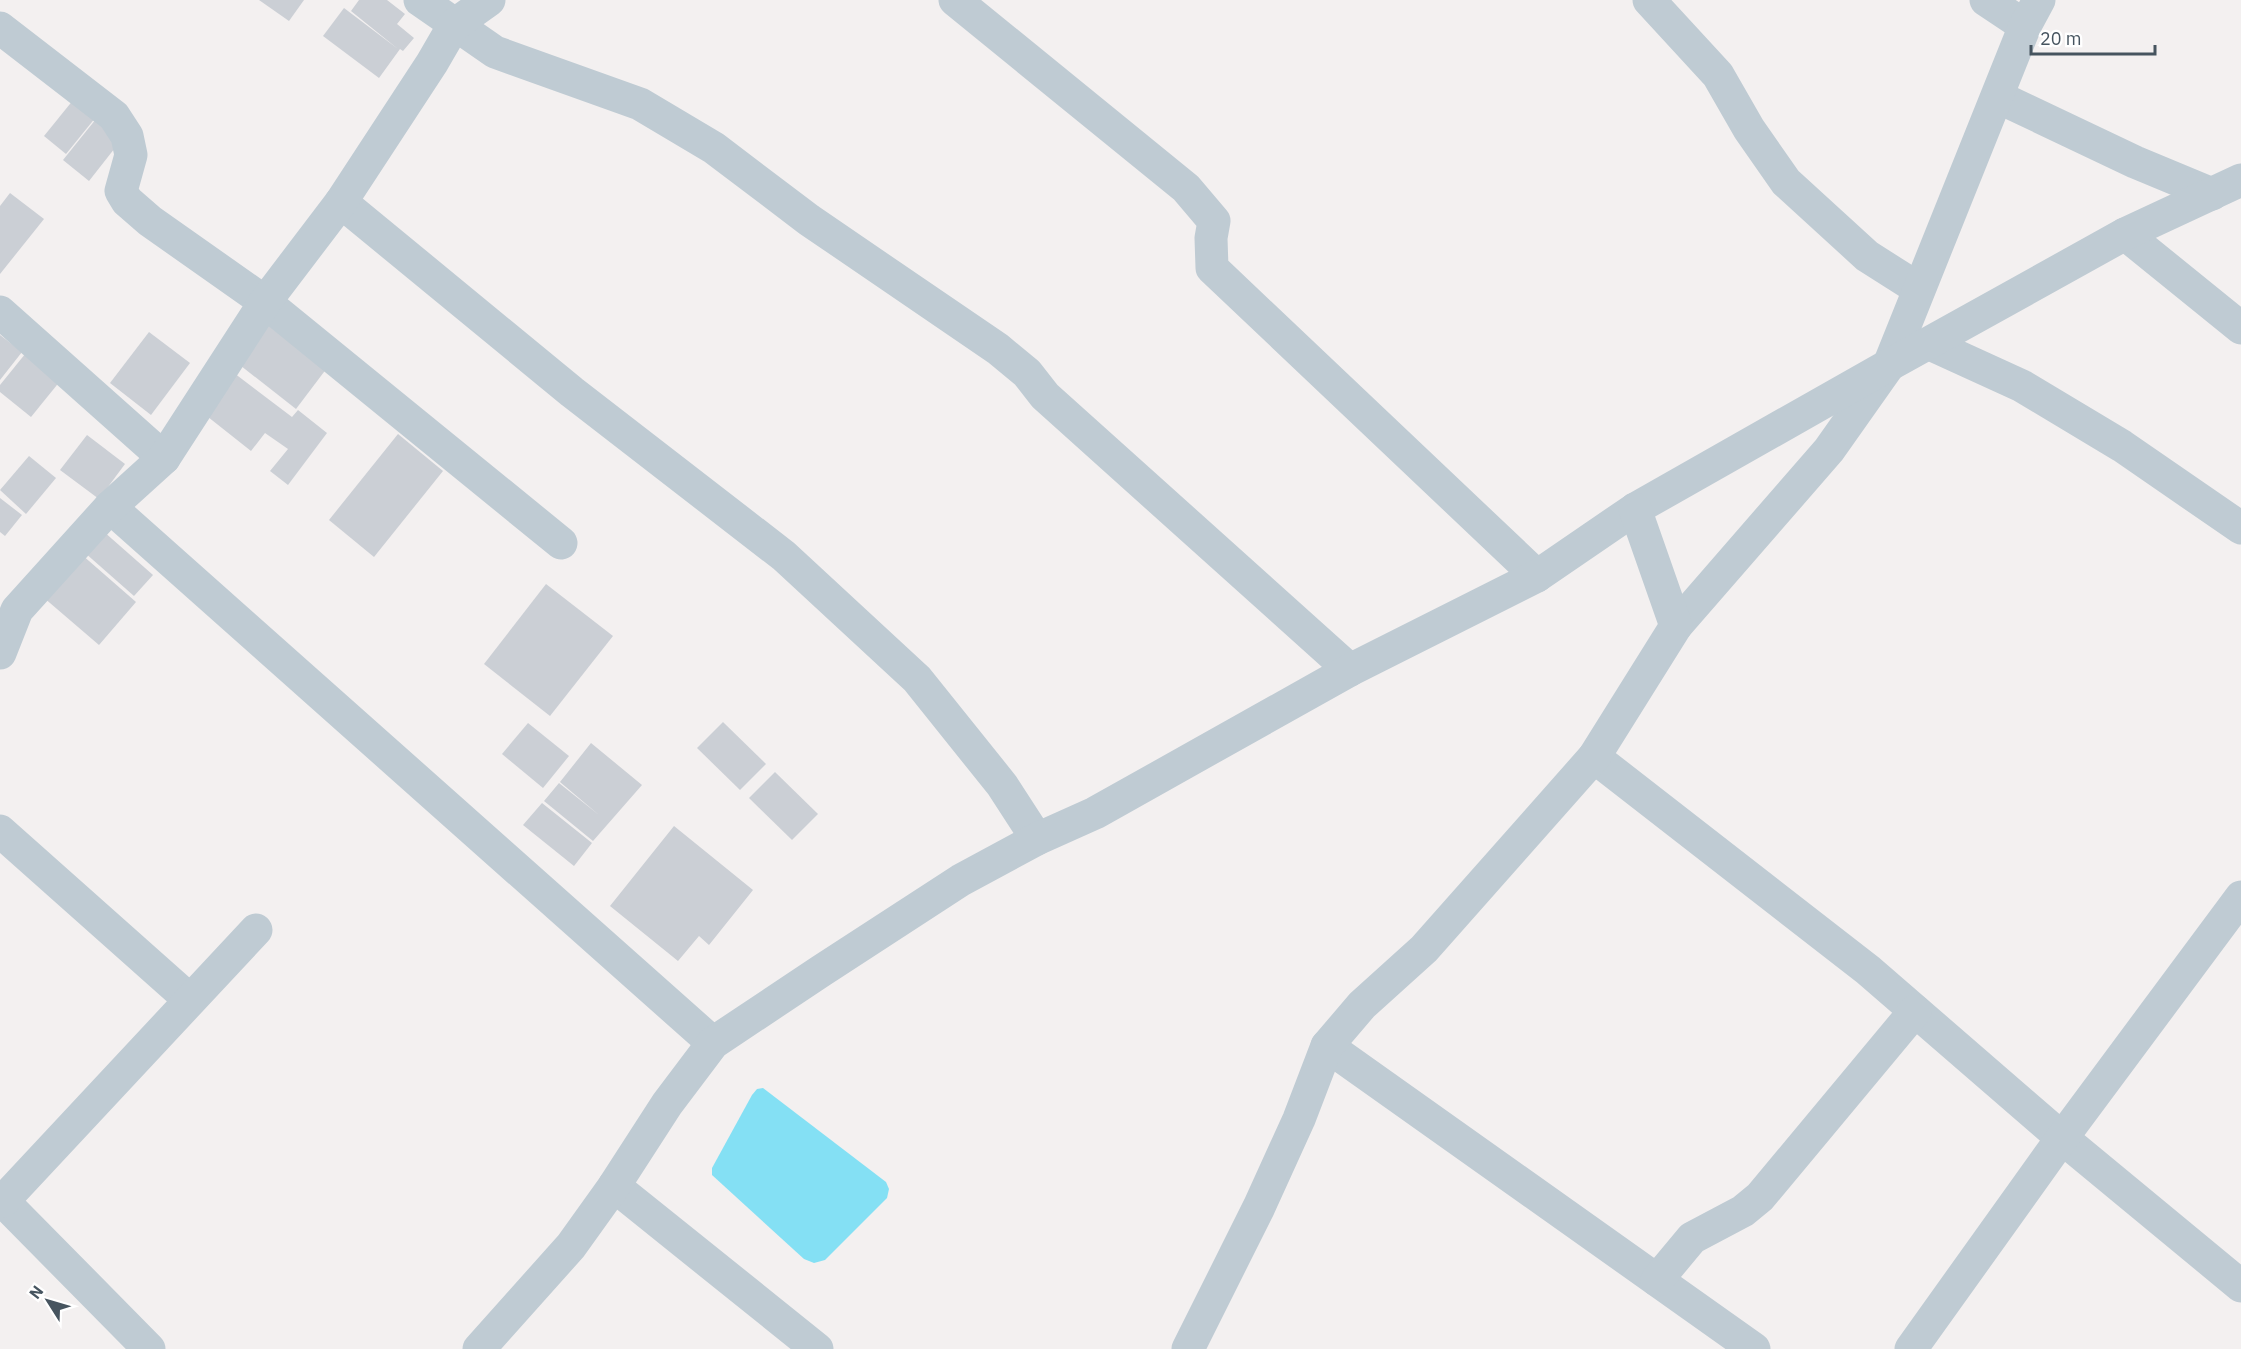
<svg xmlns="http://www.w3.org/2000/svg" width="2241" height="1349" viewBox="0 0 2241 1349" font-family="'IBM Plex Sans',sans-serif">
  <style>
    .water { fill: #84e0f4 }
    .building { fill: #cbcfd5 }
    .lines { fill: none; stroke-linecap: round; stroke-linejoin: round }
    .minor { stroke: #bfcbd3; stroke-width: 33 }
  </style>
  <rect width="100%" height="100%" fill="#f3f0f0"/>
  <path class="water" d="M763,1088L886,1182L889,1189L887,1198L825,1260L814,1263L804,1259L712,1175V1168L752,1095L757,1089Z"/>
  <g class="building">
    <path d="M259,0H304L289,21Z"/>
    <path d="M359,0H387L405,14L397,24L414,38L403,51L400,49L379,78L323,36L344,8L398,49L351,11Z"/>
    <path d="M74,99L96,117L66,154L44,136Z"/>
    <path d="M96,119L122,139L89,181L63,160Z"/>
    <path d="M10,193L44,219L0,274V206Z"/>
    <path d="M266,321L327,368L296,409L236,362Z"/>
    <path d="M149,332L190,363L151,415L110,383Z"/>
    <path d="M0,335L22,352L0,380Z"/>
    <path d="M30,348L65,375L31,417L0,392V385Z"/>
    <path d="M234,373L292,417L298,410L327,433L288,485L270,471L288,449L265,433L251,451L203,413Z"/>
    <path d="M398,434L443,471L374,557L329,520Z"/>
    <path d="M87,435L125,464L99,499L60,470Z"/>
    <path d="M29,456L56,478L26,514L0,490Z"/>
    <path d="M0,498L22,515L5,536L0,532Z"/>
    <path d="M103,531L153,575L134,596L84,552Z"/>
    <path d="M81,554L136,602L99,645L43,597Z"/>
    <path d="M546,584L613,636L550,716L484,664Z"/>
    <path d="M723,722L766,764L740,790L697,748Z"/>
    <path d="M528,723L569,756L543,788L502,754Z"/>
    <path d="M591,743L642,785L593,841L544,801L559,783L599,815L560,782Z"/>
    <path d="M775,772L818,814L792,840L749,798Z"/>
    <path d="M542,803L592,843L574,866L523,825Z"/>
    <path d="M674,826L753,890L709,945L699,936L678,961L610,906Z"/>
  </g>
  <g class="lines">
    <g class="minor">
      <path d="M420,0L495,52L640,104L714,148L809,220L998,349L1027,373L1045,396L1350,670"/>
      <path d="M955,0L1186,188L1214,221L1211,238L1212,268L1537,576"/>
      <path d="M1649,0L1718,75L1749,129L1786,182L1867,256L1919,289"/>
      <path d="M1986,0L2025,26"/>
      <path d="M0,28L114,116L127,136L131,155L121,191L127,201L150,221L265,302L561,543"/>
      <path d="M1998,97L2135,162L2212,194"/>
      <path d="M341,202L572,392L784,556L917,679L1002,785L1037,839"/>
      <path d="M2125,234L2241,328"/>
      <path d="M0,312L164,458"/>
      <path d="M1930,344L2022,386L2122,446L2241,528"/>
      <path d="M110,507L713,1043"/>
      <path d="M1676,626L1829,450L1889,365L2025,26L2039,0"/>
      <path d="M0,653L17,610L110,507L164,458L265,302L341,202L432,63L454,25L489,0"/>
      <path d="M1594,757L1868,970L2062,1138L2241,1286"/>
      <path d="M0,831L190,1000"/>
      <path d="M1327,1046L1754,1349"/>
      <path d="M614,1186L817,1349"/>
      <path d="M0,1198L149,1349"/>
      <path d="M3,1201L256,930"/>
      <path d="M1657,1280L1692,1238L1743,1211L1760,1197L1915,1011"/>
      <path d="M479,1349L571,1246L614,1186L667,1104L713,1043L821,971L961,880L1037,839L1095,813L1350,670L1537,576L1635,509L1889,365L2125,234L2241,180"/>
      <path d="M1188,1349L1259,1207L1299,1119L1327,1046L1362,1005L1424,949L1594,757L1676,626L1635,509"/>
      <path d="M1911,1349L2062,1138L2241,897"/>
    </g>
  </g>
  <g transform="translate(48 1301) rotate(307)" stroke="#ffffff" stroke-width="4.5" paint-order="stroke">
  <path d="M0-4.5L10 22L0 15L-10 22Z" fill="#46545f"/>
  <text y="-9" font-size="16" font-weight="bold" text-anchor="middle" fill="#46545f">N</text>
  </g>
  <path d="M2031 45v9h124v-9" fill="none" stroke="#46545f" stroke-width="3"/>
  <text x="2040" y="45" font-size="18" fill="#46545f" stroke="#ffffff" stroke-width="4.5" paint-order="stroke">20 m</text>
</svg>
